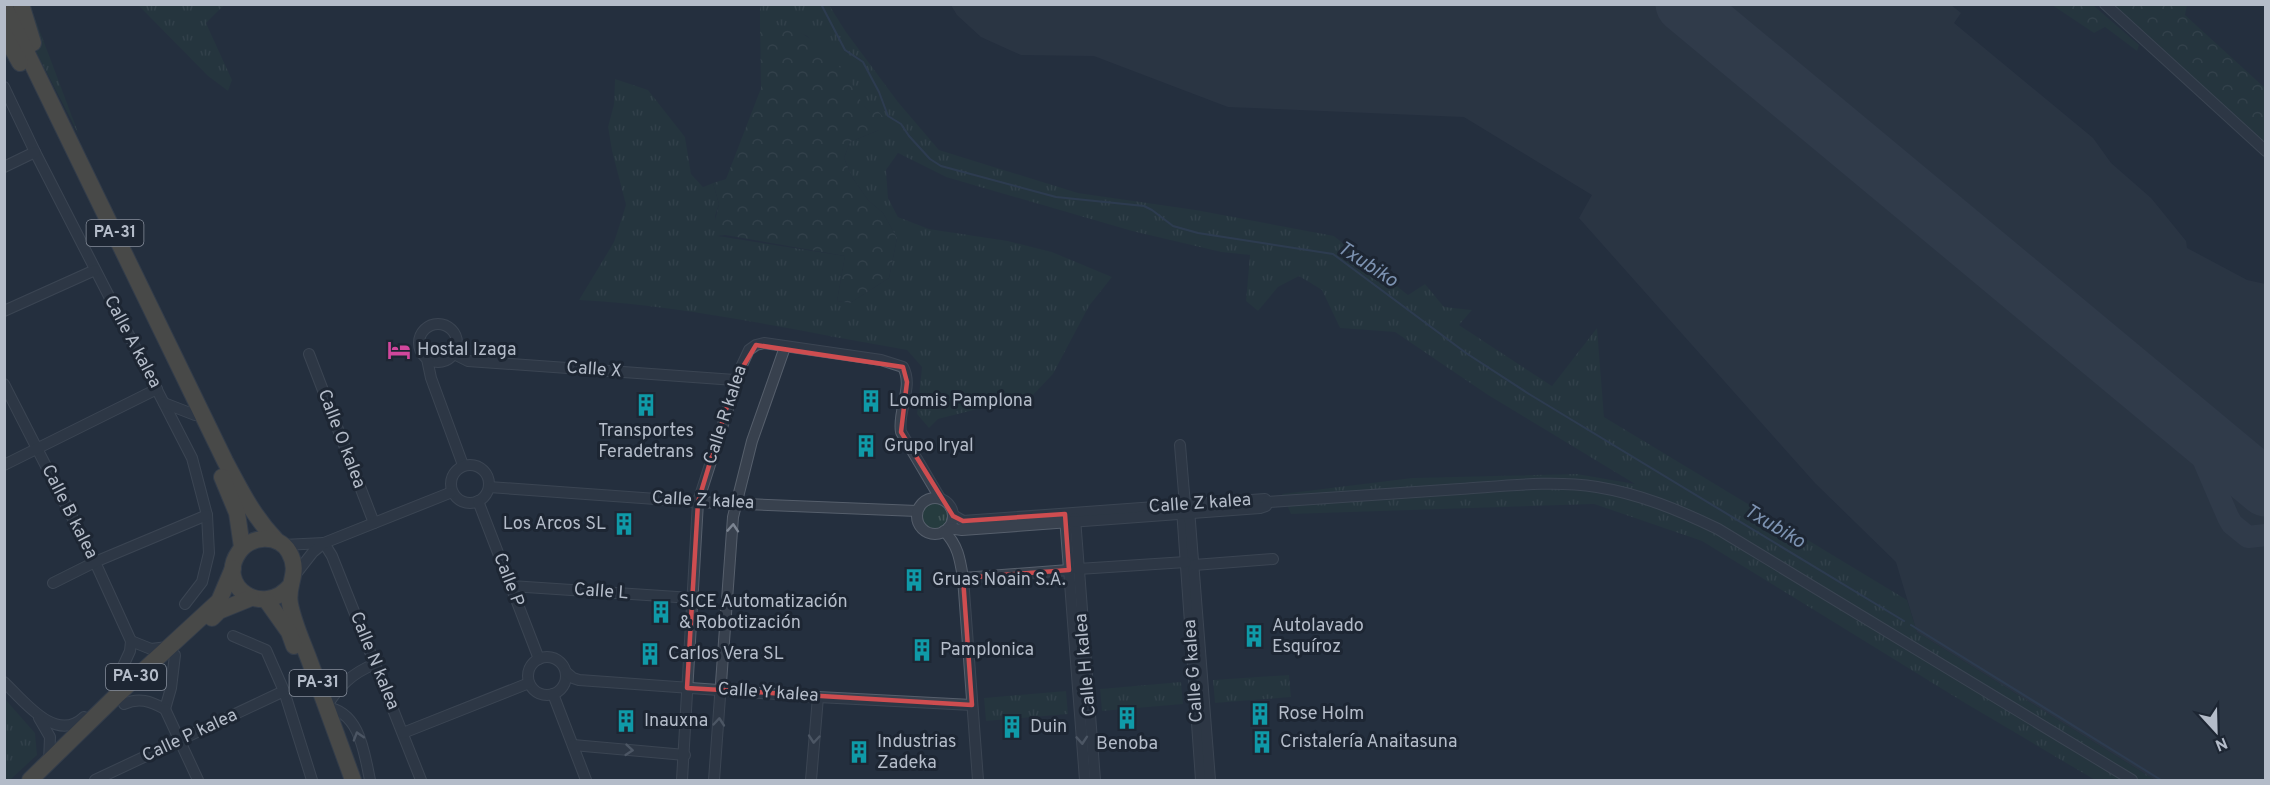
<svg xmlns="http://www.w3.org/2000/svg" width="2270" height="785" viewBox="0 0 2270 785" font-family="Overpass,sans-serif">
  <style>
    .airport { fill: #323c4b }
    .grass { fill: url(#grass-tufts) }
    .forest { fill: url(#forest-crowns) }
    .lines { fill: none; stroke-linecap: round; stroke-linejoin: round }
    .stream { stroke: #394c67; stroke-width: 2 }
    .taxiway { stroke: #3f4a5a; stroke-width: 22 }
    .runway { stroke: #3f4a5a; stroke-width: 57 }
    .minor-casing { stroke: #565f6c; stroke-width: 12 }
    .highway-casing { stroke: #434c59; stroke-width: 18 }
    .minor { stroke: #38414e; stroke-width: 10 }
    .highway { stroke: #746855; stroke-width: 16 }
    .oneway { stroke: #7c8592 }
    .marked { fill: none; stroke: #ce4d50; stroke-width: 4.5; stroke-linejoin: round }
    .labels { text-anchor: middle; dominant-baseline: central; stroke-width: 6; stroke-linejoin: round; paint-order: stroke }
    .shield { fill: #1d2633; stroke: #878f9c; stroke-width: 1.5 }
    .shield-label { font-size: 16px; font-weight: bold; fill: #b4bcc9 }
    .street-label { font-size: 18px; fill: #b4bcc9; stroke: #1d2633 }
    .poi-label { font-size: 18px; fill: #b4bcc9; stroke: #1d2633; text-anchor: start }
    .water-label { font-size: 20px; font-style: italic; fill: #7c92b1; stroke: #1d2633 }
  </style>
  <defs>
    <pattern id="grass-tufts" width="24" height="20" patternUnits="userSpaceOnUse" patternTransform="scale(1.5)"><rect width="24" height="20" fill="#263c3f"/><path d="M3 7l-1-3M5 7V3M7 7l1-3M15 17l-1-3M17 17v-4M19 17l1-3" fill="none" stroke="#435659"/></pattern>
    <pattern id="forest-crowns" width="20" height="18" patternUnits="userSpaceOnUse" patternTransform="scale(1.5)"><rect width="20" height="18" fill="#263c3f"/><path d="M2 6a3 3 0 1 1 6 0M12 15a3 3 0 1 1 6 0" fill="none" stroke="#435659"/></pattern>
  </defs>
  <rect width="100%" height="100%" fill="#242f3e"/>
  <path class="airport" d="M951,5H1951L1961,13L1954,23L2093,138L2111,163L2151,198L2186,241L2187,248L2247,280L2265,284V780H2155L1917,632L1896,562L1815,483L1579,218L1592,195L1464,117L1228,107L1094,56L1021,55L981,37L957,15Z"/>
  <g class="grass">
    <path d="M12,5H30L79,135Z"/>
    <path d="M138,5H224L206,23L232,80L228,91L208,76Z"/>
    <path d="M760,5H829L846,32L898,102L939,150L1078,193L1196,210L1334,236L1408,295L1425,284L1444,307L1472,310L1459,325L1552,386L1597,328L1604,417L1907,600L1917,632L2155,780H2095L1965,703L1702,541L1594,504L1291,514L1282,494L1412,478L1577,474L1635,484L1488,395L1395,332L1340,328L1322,290L1299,276L1278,287L1258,311L1246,301L1250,255L1221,252L1132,231L946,177L898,153L886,170L888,198L898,217L929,229L1008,241L1052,252L1112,277L1089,306L1053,374L1033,395L938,419L929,428L917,414L922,367L907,350C798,331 689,306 579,300L614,242L626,205L612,151L608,127L614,104L615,79L648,90L685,137L691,174L703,187L713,183L719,204L715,216L718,236L845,256L837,301L850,303L889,278L897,238L883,213L868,200L852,177L844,158L850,142L879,130L870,112L860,102L851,83L807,36L782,26H760Z"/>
    <circle cx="934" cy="515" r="14"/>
    <path d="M1289,675L1291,697L1215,703L1213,680Z"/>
    <path d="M1181,682L1183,704L1102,711L1100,689Z"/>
    <path d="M1066,691L1068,714L986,721L984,698Z"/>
    <path d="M5,699L35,733L37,755L10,780H5Z"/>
  </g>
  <g class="forest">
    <path d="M2052,5H2093L2139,45L2137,51L2105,27L2094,33Z"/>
    <path d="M2111,5H2187L2185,15L2265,88V142L2231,114Z"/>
    <path d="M760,26C767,26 776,25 783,26C813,34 833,57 850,81C857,93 859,101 870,112L878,111L887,121L879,130L850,142L844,158L852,177L868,200L883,213L897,238L889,278L850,303L837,301L845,256L725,235L718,236L713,228L719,204L713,183L726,179L761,88Z"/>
  </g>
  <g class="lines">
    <g class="stream">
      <path d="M821,4L845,50L863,62L879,92L888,116L901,124L909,136L930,159L941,166L1056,197L1144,206L1152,210L1173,226L1198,233L1333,254L1466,353L1529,394L1904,621"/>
      <path d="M1911,625L2161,780"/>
    </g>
    <g class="taxiway">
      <path d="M2185,421L2197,445L2228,517L2232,524L2248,537L2266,535"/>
      <path d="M2239,466L2266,473"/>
    </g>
    <path class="runway" d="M1684,4L2266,488"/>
    <g class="minor-casing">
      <g id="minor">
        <path d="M2105,4L2266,151"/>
        <path d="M4,87L35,152L192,458L207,515L209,553L202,582L185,604"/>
        <path d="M4,167L35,152"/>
        <path d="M4,311L95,270"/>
        <circle cx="438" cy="343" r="19"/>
        <path d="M309,354L374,523"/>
        <path d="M454,354L468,361L735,380"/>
        <path d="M427,359L431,378L463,465"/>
        <path d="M4,384L95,562L131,641"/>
        <path d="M164,403L195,415"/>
        <path d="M1180,445L1185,505"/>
        <circle cx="470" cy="484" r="19"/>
        <path d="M4,465L157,389"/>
        <path d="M489,487L698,502L917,511"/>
        <circle cx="935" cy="516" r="18"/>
        <path d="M478,501L539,659"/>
        <path d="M1182,509L1201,780"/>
        <path d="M1189,509L1210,780"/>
        <path d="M953,515L963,521L1265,499L1268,502C1332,498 1396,493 1460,489C1505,486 1553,480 1597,487C1640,494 1679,510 1718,529L2132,780"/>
        <path d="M1065,517L1085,780"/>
        <path d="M1075,518L1095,780"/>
        <path d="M948,528L962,530L1260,508L1266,506L1268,502"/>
        <path d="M944,531C958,545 960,559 963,578L978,780"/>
        <path d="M324,543L332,556L421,780"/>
        <path d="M283,545L324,543"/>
        <path d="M1194,565L1273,559"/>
        <path d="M1078,569L1186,562"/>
        <path d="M295,575L313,552L324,543L452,492"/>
        <path d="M963,578L1069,570"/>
        <path d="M53,583L95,562L207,515"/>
        <path d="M511,586L692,598"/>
        <path d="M233,636L266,650L284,691L312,780"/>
        <circle cx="547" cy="676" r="19"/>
        <path d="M566,672L573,678L579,680L818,697L972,705"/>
        <path d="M4,682C24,701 56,744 84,717"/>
        <path d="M553,694L586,780"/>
        <path d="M117,695L119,675L130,651L131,641L151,649L168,647"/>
        <path d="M124,704C139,697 150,701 165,709L171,688L175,655"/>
        <path d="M165,709L198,780"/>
        <path d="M39,718L50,737L49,762"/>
        <path d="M403,733L529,683"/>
        <path d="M573,745L685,755"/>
        <path d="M95,780L284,691"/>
        <path d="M370,780C364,752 360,712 326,707C339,686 352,673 375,664"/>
        <path d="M682,780L698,502L742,365L749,350L756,345L764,343L881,360L903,367C914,387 897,411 901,432L940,498"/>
        <path d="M714,780L733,517L752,441L785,347"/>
        <path d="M811,780L818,697"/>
      </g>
    </g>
    <g class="highway-casing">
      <g id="highway">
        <path d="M21,4L33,43"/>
        <path d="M4,6L225,461C241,491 253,516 277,541"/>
        <path d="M4,34L20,63"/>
        <path d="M222,477L237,513L242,547"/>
        <path d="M291,585C263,619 215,586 239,552C250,536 278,533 289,552C301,573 286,584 290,604C294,625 304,645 311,665C325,703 339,742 353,780"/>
        <path d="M267,601L289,632L294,646"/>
        <path d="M212,618L219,611L251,598"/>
        <path d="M30,780L117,695L219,601L233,568"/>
      </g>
    </g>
    <use href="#minor" class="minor"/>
    <use href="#highway" class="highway"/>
  </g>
  <defs><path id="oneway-chevron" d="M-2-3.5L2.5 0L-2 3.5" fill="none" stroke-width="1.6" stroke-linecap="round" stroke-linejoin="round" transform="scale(1.5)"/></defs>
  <g class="oneway">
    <use href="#oneway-chevron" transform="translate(733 528) rotate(-86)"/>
    <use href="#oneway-chevron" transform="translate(719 722) rotate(-85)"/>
    <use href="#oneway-chevron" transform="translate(358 736) rotate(-107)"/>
    <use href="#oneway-chevron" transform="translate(814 739) rotate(95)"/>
    <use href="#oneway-chevron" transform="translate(1082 740) rotate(86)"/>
    <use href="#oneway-chevron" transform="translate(629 750) rotate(5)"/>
  </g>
  <path d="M0 0H2270V785H0ZM756,345L903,367L907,382L901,432L953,516L963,521L1065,514L1069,570L963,578L972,705L687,688L698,502L735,380Z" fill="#242f3e" fill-opacity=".55" fill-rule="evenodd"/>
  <path class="marked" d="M756,345L903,367L907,382L901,432L953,516L963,521L1065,514L1069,570L963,578L972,705L687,688L698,502L735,380Z"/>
  <defs>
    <g id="hotel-bare" transform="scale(1.8)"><path d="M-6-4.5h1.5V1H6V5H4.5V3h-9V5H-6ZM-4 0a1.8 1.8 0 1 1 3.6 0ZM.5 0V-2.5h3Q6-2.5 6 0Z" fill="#d1479c" stroke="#1d2633" stroke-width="2.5" paint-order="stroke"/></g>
    <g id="building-bare" transform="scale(1.8)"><path d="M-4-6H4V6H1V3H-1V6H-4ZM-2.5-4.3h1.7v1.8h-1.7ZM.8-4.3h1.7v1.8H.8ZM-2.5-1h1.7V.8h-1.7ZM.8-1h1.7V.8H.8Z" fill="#0f9aa8" stroke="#1d2633" stroke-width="2.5" paint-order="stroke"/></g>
  </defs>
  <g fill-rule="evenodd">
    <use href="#hotel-bare" x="399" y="350"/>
    <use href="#building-bare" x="871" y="401"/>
    <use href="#building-bare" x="646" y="405"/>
    <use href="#building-bare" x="866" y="446"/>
    <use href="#building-bare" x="624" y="524"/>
    <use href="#building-bare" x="914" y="580"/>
    <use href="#building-bare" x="661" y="612"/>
    <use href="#building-bare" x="1254" y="636"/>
    <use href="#building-bare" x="922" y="650"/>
    <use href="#building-bare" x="650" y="654"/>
    <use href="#building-bare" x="1260" y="714"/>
    <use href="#building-bare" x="1127" y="718"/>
    <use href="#building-bare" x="626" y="721"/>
    <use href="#building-bare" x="1012" y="727"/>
    <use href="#building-bare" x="1262" y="742"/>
    <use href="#building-bare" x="859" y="752"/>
  </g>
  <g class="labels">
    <g class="shield">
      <rect x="86.5" y="220" width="57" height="26" rx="4.5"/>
      <rect x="106" y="664" width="60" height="26" rx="4.5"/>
      <rect x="289.5" y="670" width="57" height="26" rx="4.5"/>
    </g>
    <g class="shield-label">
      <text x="115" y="233">PA-31</text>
      <text x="136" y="677">PA-30</text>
      <text x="318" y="683">PA-31</text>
    </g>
    <g class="street-label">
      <text transform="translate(132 342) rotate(62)">Calle A kalea</text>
      <text transform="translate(594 370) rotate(4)">Calle X</text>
      <text transform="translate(726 415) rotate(-72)">Calle R kalea</text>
      <text transform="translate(341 439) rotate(69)">Calle O kalea</text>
      <text transform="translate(703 501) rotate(3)">Calle Z kalea</text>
      <text transform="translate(1200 504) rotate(-4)">Calle Z kalea</text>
      <text transform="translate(69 512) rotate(63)">Calle B kalea</text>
      <text transform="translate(508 580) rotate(69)">Calle P</text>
      <text transform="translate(601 592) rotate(4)">Calle L</text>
      <text transform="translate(374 661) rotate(68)">Calle N kalea</text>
      <text transform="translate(1086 665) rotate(-95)">Calle H kalea</text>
      <text transform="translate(1194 671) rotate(-94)">Calle G kalea</text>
      <text transform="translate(768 693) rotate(4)">Calle Y kalea</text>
      <text transform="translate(190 736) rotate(-25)">Calle P kalea</text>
    </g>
    <g class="poi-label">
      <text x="417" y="350">Hostal Izaga</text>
      <text x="889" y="401">Loomis Pamplona</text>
      <text x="646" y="431" text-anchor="middle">Transportes<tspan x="646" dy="21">Feradetrans</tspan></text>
      <text x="884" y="446">Grupo Iryal</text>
      <text x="606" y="524" text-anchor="end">Los Arcos SL</text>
      <text x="932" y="580">Gruas Noain S.A.</text>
      <text x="679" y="602">SICE Automatización<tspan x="679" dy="21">&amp; Robotización</tspan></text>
      <text x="1272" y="626">Autolavado<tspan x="1272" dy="21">Esquíroz</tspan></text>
      <text x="940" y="650">Pamplonica</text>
      <text x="668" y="654">Carlos Vera SL</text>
      <text x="1278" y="714">Rose Holm</text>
      <text x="644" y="721">Inauxna</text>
      <text x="1030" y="727">Duin</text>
      <text x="877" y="742">Industrias<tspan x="877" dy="21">Zadeka</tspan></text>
      <text x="1280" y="742">Cristalería Anaitasuna</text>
      <text x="1127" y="744" text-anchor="middle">Benoba</text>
    </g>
    <g class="water-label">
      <text transform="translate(1367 265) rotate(33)">Txubiko</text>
      <text transform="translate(1774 527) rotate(31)">Txubiko</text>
    </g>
  </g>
  <rect width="2270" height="785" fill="none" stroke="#b4bcc9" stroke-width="12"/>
  <g transform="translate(2216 731) rotate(158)" stroke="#1d2633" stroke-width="4.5" paint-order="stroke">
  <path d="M0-4.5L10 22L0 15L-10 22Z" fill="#b4bcc9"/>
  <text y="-9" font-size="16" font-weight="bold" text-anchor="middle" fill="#b4bcc9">N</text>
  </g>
</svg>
